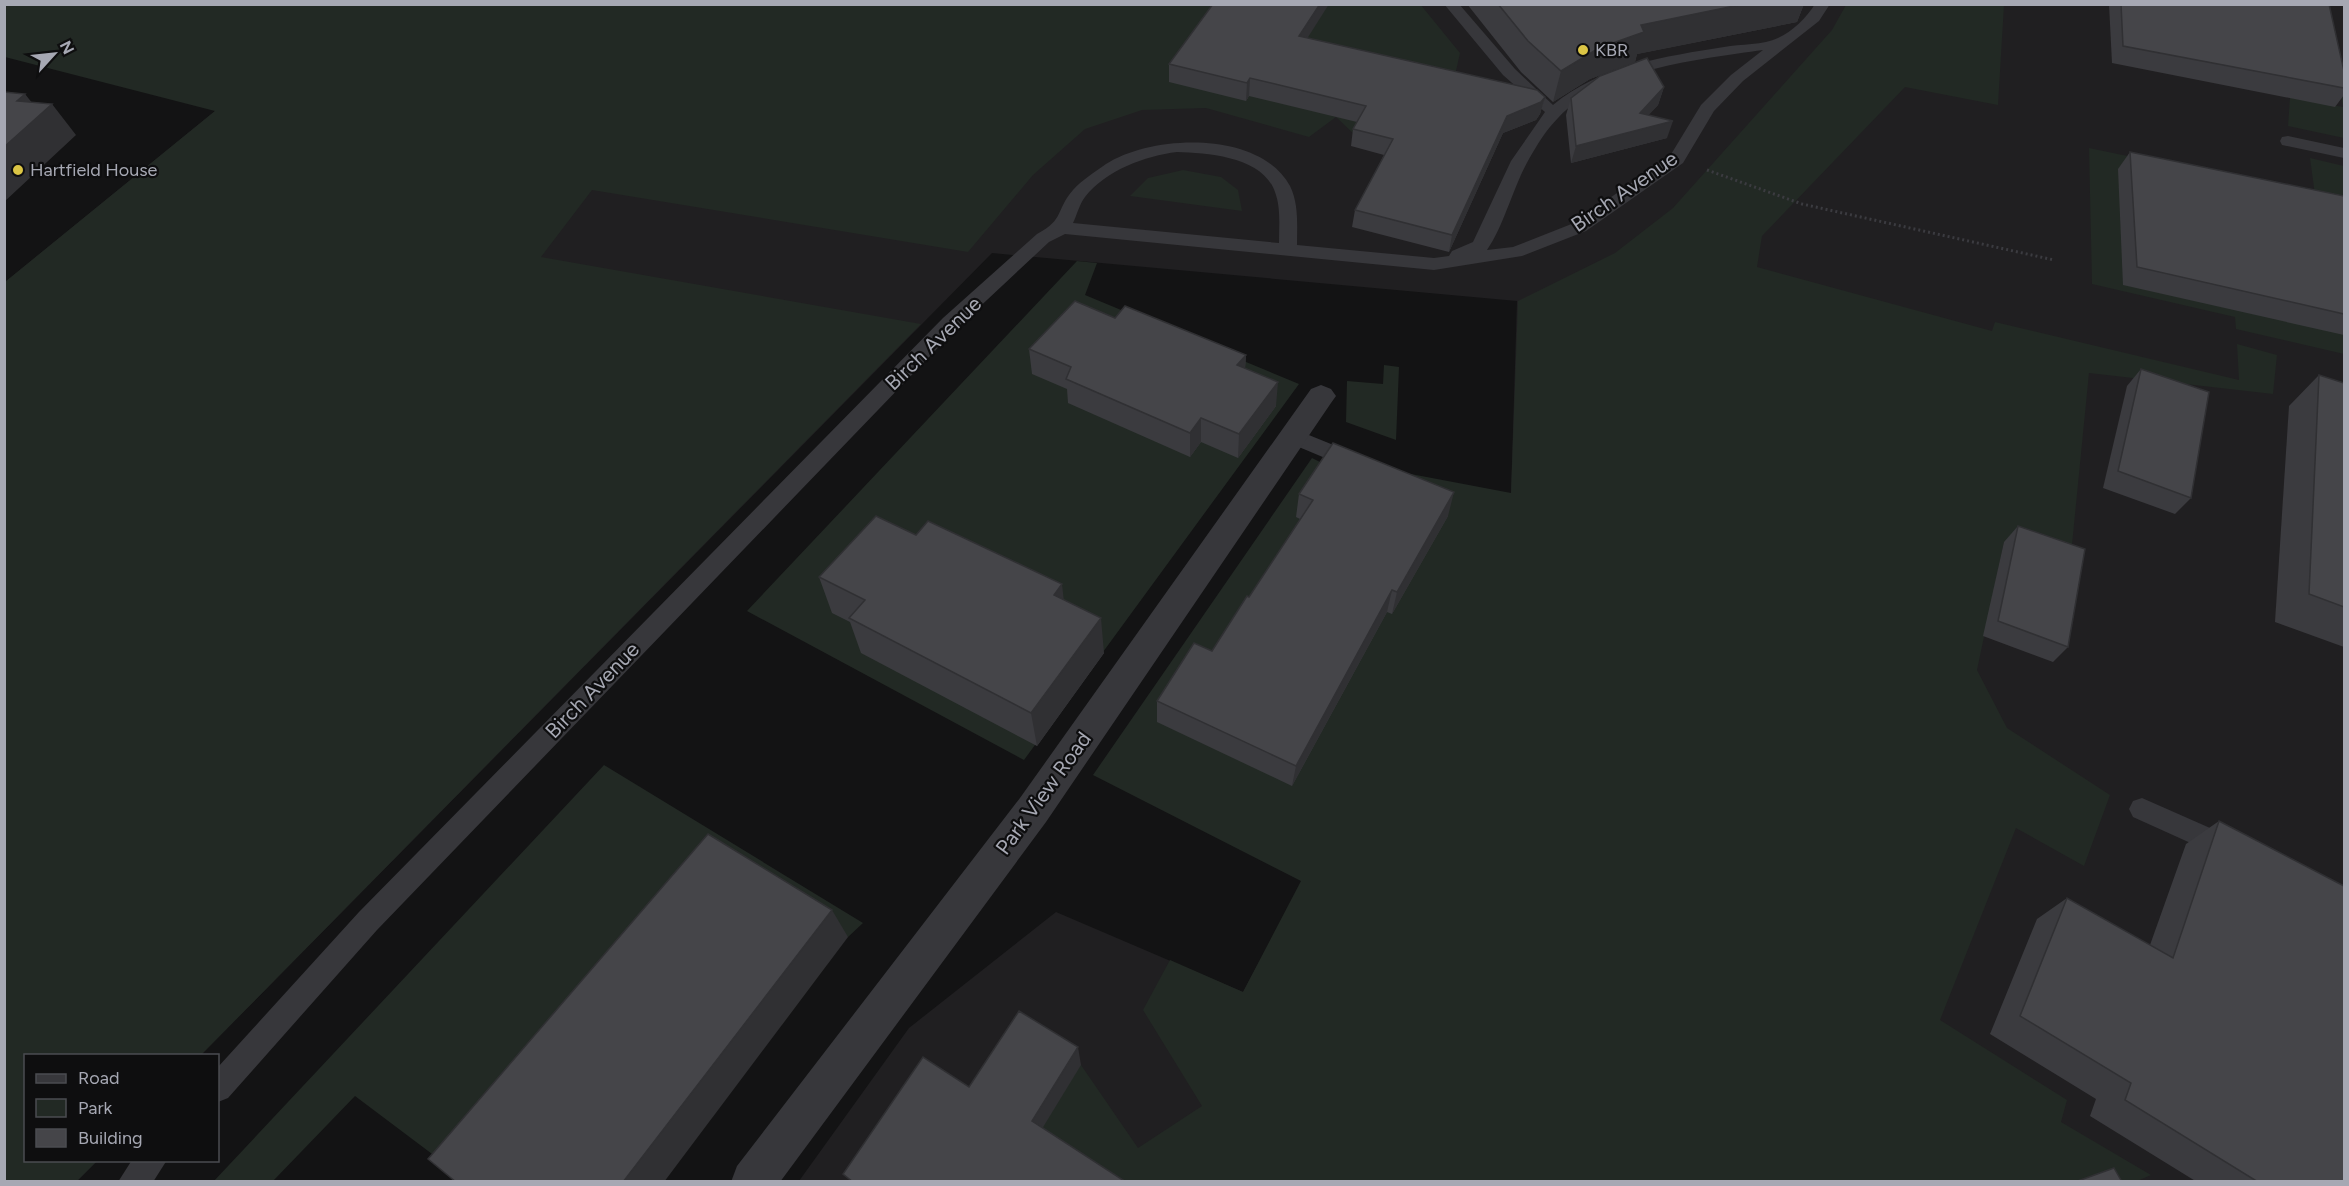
<svg xmlns="http://www.w3.org/2000/svg" width="2349" height="1186" viewBox="0 0 2349 1186" font-family="Figtree,sans-serif">
  <style>
    .built { fill: #201f21 }
    .green { fill: #222924 }
    .lines { fill: none; stroke-linecap: round; stroke-linejoin: round }
    .path { stroke: #3b3b40; stroke-width: 3; stroke-dasharray: 2 3; stroke-linecap: butt }
    .lane { fill: #37373b; fill-rule: evenodd }
    .street { fill: #37373b; fill-rule: evenodd }
    .wall { fill: #3b3b3f }
    .shaded-wall { fill: #303033 }
    .building { fill: #454549; stroke: #303033; stroke-width: 1.5 }
    .poi-dot { fill: #dbc545; stroke: #0e0e0f; stroke-width: 2 }
    .labels { text-anchor: middle; dominant-baseline: central; stroke-width: 4.5; stroke-linejoin: round; paint-order: stroke }
    .far-poi-label { font-size: 18px; fill: #a6a8b3; stroke: #0e0e0f; text-anchor: start }
    .street-label { font-size: 21px; fill: #a6a8b3; stroke: #0e0e0f }
  </style>
  <rect width="100%" height="100%" fill="#131314"/>
  <path class="built" d="M254,5H2344V1181H799L909,1028L1056,912L1243,992L1511,493L1517,301L992,253L201,1055L26,1056V1160L97,1161L77,1181L5,1182V282L215,111Z"/>
  <g class="green">
    <path d="M1420,4L1460,53L1452,89L1356,136L1336,117L1309,137L1206,108L1142,110L1085,129L1033,175L968,252L592,190L541,257L921,324L201,1055L26,1056V1160L97,1161L77,1181L5,1182V282L215,111L5,57L4,5Z"/>
    <path d="M1846,5H2004L1998,105L1905,87L1762,236L1757,267L1992,331L1995,322L2239,380L2237,344L2277,355L2273,394L2089,373L2070,565L2004,542L1977,670L2007,728L2110,795L2084,866L2016,828L1940,1020L2067,1100L2061,1122L2151,1175L2135,1182H860L977,1104L1025,1030L1081,1065L1138,1148L1202,1106L1143,1010L1170,960L1243,992L1301,881L1093,775L1312,458L1330,467L1395,471L1511,493L1518,301L1615,253L1673,208L1832,30Z"/>
    <path d="M2336,71L2344,73V138L2288,126L2290,97L2343,107Z"/>
    <path d="M2089,148L2315,195L2310,158L2344,166V354L2236,329L2235,317L2092,284Z"/>
    <path d="M1183,170L1221,177L1238,190L1242,211L1130,196L1148,178Z"/>
    <path d="M1077,261L1097,263L1085,295L1299,384L1024,760L747,611Z"/>
    <path d="M1384,365L1399,367L1396,440L1346,422L1347,381L1383,384Z"/>
    <path d="M604,765L863,923L848,937L728,864L464,1178L355,1096L273,1181L213,1182Z"/>
  </g>
  <g class="lines">
    <path class="path" d="M1707,170L1802,204L2054,260"/>
    <g class="lane">
      <path d="M1444,4H1459L1515,69L1553,105C1599,66 1667,56 1724,47C1740,44 1764,45 1778,38C1792,32 1807,17 1815,4H1830L1819,21L1743,81L1714,111L1683,163L1586,231L1522,256L1434,270L1065,234L1049,242L957,328L377,930L228,1098L218,1102V1067L359,912L943,318L1037,234C1065,219 1055,211 1073,190C1082,180 1095,172 1106,164C1152,134 1260,130 1290,186C1299,204 1297,226 1297,245L1434,258L1449,256L1452,251L1473,242L1511,161L1545,112L1503,75ZM1763,50L1731,75L1701,105L1670,156L1574,223L1513,247L1487,250C1504,226 1513,187 1529,159C1537,145 1546,130 1558,118C1604,69 1700,59 1763,50ZM1177,152C1209,153 1263,157 1275,192C1281,208 1279,226 1279,243L1073,223C1077,215 1079,205 1085,197C1106,170 1145,156 1177,152Z"/>
      <path d="M2288,136L2344,148V158L2282,145L2280,141L2282,137Z"/>
      <path d="M1294,429L1363,457L1366,463L1363,469L1356,471L1287,442L1284,437L1287,432Z"/>
      <path d="M2142,798L2235,839L2239,847L2235,855L2226,859L2133,817L2129,809L2133,801Z"/>
      <path d="M132,1160H167L153,1182H118Z"/>
    </g>
    <path class="street" d="M1321,385L1331,389L1336,396L1331,403L1046,822L780,1182H731L737,1166L1020,798L1311,389Z"/>
  </g>
  <g class="wall">
    <path d="M1467,4H1804L1797,22L1637,54L1635,62L1590,79L1553,102L1521,72Z"/>
    <path d="M2109,4H2329L2344,89V95L2335,107L2112,63Z"/>
    <path d="M1308,38L1545,97L1540,114L1536,120L1503,133L1449,252L1352,227L1355,210L1384,155L1351,146L1353,129L1357,122L1249,96L1246,101L1169,82V64Z"/>
    <path d="M1664,87L1658,105L1648,115L1667,138L1571,163L1566,115L1571,98Z"/>
    <path d="M2130,152L2344,196V335L2123,285L2118,169Z"/>
    <path d="M1115,318L1246,355L1245,369L1276,406L1238,458L1201,442L1190,457L1068,403L1067,389L1032,374L1029,349Z"/>
    <path d="M2141,369L2191,498L2175,514L2103,488L2127,386Z"/>
    <path d="M2319,375L2344,383V647L2275,622L2289,406Z"/>
    <path d="M1299,494L1448,516L1392,614L1387,612L1292,786L1157,722V701L1212,651L1249,597L1300,519L1296,517Z"/>
    <path d="M2018,526L2068,647L2053,662L1983,636L2004,542Z"/>
    <path d="M916,535L1064,600L1104,653L1037,746L861,653L850,622L832,613L819,577Z"/>
    <path d="M2219,821L2344,1182H2197L2090,1116L2096,1099L1990,1034L2037,919L2067,898L2150,945L2186,844Z"/>
  </g>
  <g class="shaded-wall">
    <path d="M1320,4H1329L1298,53L1299,36Z"/>
    <path d="M1744,4H1804L1797,22L1637,54L1635,62L1590,79L1553,102L1561,71L1599,48L1641,25Z"/>
    <path d="M1250,78L1249,96L1246,101L1247,83Z"/>
    <path d="M1664,87L1658,105L1634,131L1640,113Z"/>
    <path d="M25,94L41,114L52,104L76,135L4,202V147L17,101Z"/>
    <path d="M1545,97L1540,114L1536,120L1503,133L1449,252L1452,235L1507,116Z"/>
    <path d="M1673,121L1667,138L1571,163L1576,146Z"/>
    <path d="M1246,355L1244,380L1237,365Z"/>
    <path d="M1278,382L1276,406L1238,458L1239,434Z"/>
    <path d="M1201,418V442L1190,457V433Z"/>
    <path d="M1454,492L1448,516L1392,614L1397,592Z"/>
    <path d="M1062,584L1066,620L1054,595Z"/>
    <path d="M1392,590L1387,612L1292,786L1296,766Z"/>
    <path d="M1101,618L1104,653L1037,746L1031,713Z"/>
    <path d="M832,910L848,937L664,1182H623Z"/>
    <path d="M1078,1047L1081,1065L1037,1137L1032,1121Z"/>
  </g>
  <g class="building">
    <path d="M1213,4H1320L1299,36L1537,90L1545,97L1541,102L1507,116L1452,235L1355,210L1393,139L1353,129L1366,106L1250,78L1247,83L1169,64Z"/>
    <path d="M1498,4H1744L1641,25L1644,32L1599,48L1561,71L1528,41Z"/>
    <path d="M2121,4H2329L2344,71V88L2123,46Z"/>
    <path d="M1647,58L1664,87L1640,113L1673,121L1576,146L1571,98L1600,76Z"/>
    <path d="M4,92L25,94L17,101L52,104L4,147Z"/>
    <path d="M2130,152L2344,196V314L2137,267Z"/>
    <path d="M1075,301L1115,318L1125,306L1246,355L1237,365L1278,382L1239,434L1201,418L1190,433L1066,379L1071,367L1029,349Z"/>
    <path d="M2141,369L2209,392L2191,498L2118,471Z"/>
    <path d="M2319,375L2344,383V607L2309,594Z"/>
    <path d="M1333,443L1454,492L1397,592L1392,590L1296,766L1157,701L1194,643L1212,651L1247,596L1249,597L1313,500L1299,494Z"/>
    <path d="M876,516L916,535L928,521L1062,584L1054,595L1101,618L1031,713L849,618L865,600L819,577Z"/>
    <path d="M2018,526L2085,549L2068,647L1998,621Z"/>
    <path d="M2219,821L2344,886V1182H2258L2125,1100L2131,1083L2020,1016L2067,898L2173,958Z"/>
    <path d="M708,834L832,910L623,1182H456L428,1159Z"/>
    <path d="M1019,1011L1078,1047L1032,1121L1126,1182H853L843,1174L923,1057L969,1087Z"/>
    <path d="M2114,1168L2122,1182H2075Z"/>
  </g>
  <g class="poi-dot">
    <circle cx="1583" cy="50" r="6"/>
    <circle cx="18" cy="170" r="6"/>
  </g>
  <g class="labels">
    <g class="far-poi-label">
      <text x="1595" y="50">KBR</text>
      <text x="30" y="170">Hartfield House</text>
    </g>
    <g class="street-label">
      <text transform="translate(1624 191) rotate(-35)">Birch Avenue</text>
      <text transform="translate(933 343) rotate(-44)">Birch Avenue</text>
      <text transform="translate(592 690) rotate(-46)">Birch Avenue</text>
      <text transform="translate(1043 793) rotate(-54)">Park View Road</text>
    </g>
  </g>
  <rect width="2349" height="1186" fill="none" stroke="#a6a8b3" stroke-width="12"/>
  <rect x="24" y="1054" width="195" height="108" fill="#0e0e0f" stroke="#4b4c51" stroke-width="1.5"/>
  <rect x="36" y="1074" width="30" height="9" fill="#37373b" stroke="#4b4c51" stroke-width="1.5"/>
  <text x="78" y="1084" font-size="18" fill="#a6a8b3">Road</text>
  <rect x="36" y="1099" width="30" height="18" fill="#222924" stroke="#4b4c51" stroke-width="1.5"/>
  <text x="78" y="1114" font-size="18" fill="#a6a8b3">Park</text>
  <rect x="36" y="1129" width="30" height="18" fill="#454549" stroke="#4b4c51" stroke-width="1.5"/>
  <text x="78" y="1144" font-size="18" fill="#a6a8b3">Building</text>
  <g transform="translate(54 54) rotate(63)" stroke="#0e0e0f" stroke-width="4.5" paint-order="stroke">
  <path d="M0-4.5L10 22L0 15L-10 22Z" fill="#a6a8b3"/>
  <text y="-9" font-size="16" font-weight="bold" text-anchor="middle" fill="#a6a8b3">N</text>
  </g>
</svg>
